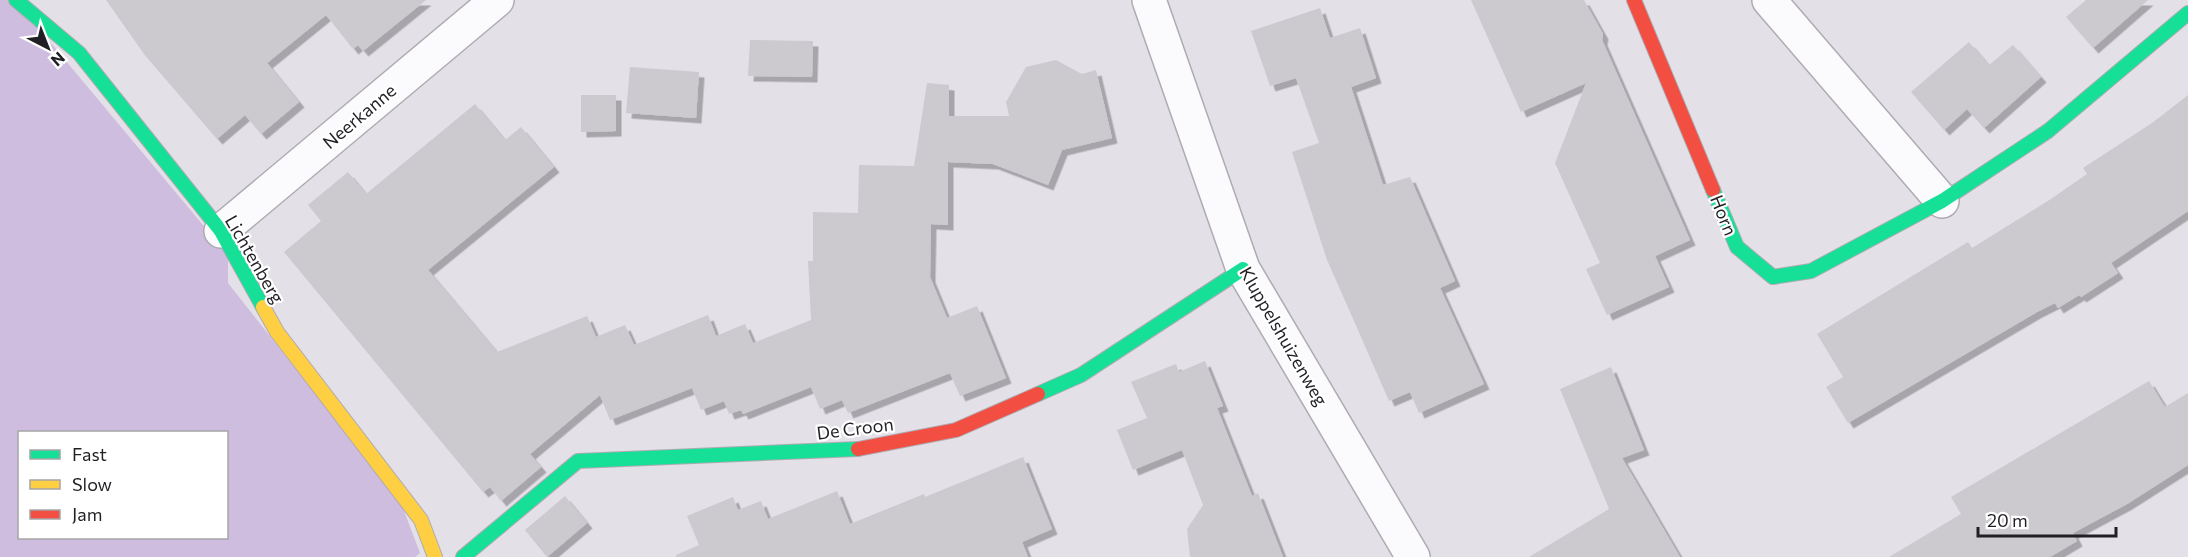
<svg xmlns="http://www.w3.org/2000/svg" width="2188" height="557" viewBox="0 0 2188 557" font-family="Commissioner,sans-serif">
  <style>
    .green { fill: #cebddf; fill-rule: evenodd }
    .building { fill: #ccc9cf; filter: url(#shadow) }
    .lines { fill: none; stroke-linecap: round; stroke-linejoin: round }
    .street-casing { stroke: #aeabb2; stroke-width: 36 }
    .fast-casing { stroke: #aeabb2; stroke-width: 16 }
    .slow-casing { stroke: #aeabb2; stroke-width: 16 }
    .jam-casing { stroke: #aeabb2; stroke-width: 16 }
    .street { stroke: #fbfafc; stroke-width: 33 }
    .fast { stroke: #16e098; stroke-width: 14 }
    .slow { stroke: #ffcf43; stroke-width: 14 }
    .jam { stroke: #f24e42; stroke-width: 14 }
    .labels { text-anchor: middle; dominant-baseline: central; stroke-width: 4.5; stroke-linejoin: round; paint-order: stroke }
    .street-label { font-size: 18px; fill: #211f24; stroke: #fff }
  </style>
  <defs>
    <filter id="shadow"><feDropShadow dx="5.5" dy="5.5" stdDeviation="0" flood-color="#0004"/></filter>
  </defs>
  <rect width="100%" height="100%" fill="#e4e0e8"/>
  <path class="green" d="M0,0H15L228,255V283L401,503L420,553L415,557H0ZM20,432H226V538H20Z"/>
  <g class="building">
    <path d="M106,0H426L363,51L358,45L353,49L326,15L267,63L299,102L261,134L245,115L217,139L144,54Z"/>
    <path d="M1471,0H1584L1603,34L1602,40L1690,240L1655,256L1669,287L1607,315L1586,269L1600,263L1555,163L1586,83L1521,112Z"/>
    <path d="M2086,0H2148L2093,48L2066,17Z"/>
    <path d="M1320,8L1330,38L1360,28L1376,78L1351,87L1383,185L1410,177L1455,281L1440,288L1484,384L1419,413L1410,392L1389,401L1354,321L1327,260L1292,152L1319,143L1296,78L1270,86L1251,31Z"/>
    <path d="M750,40L813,41L812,77L748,76Z"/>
    <path d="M1969,42L1989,65L2013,45L2041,77L1984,128L1967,109L1944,130L1911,92Z"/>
    <path d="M1056,60L1082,74L1096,70L1112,138L1062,150L1048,185L993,164L948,162V225L931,224L930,277L947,318L977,306L1006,378L960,396L950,373L848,413L842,400L820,409L811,387L743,414L741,410L729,414L724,401L701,410L692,388L610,420L600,395L530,454L541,467L501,501L490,487L483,492L284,252L321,221L308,205L348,172L366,194L475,104L505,140L521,127L554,167L428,270L497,352L587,316L596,337L625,325L634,345L708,315L716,336L745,324L753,343L811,320L808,261H813V212L858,213L859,165L914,166L927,83L949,85V116H1009L1006,102L1026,67Z"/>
    <path d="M630,67L699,72L696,118L626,113Z"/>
    <path d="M581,95H616V131L581,132Z"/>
    <path d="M2188,95V211L2111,263L2118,273L2081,297L2079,295L2058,308L2055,303L2037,312L1848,423L1826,387L1843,377L1817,334L1968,242L1972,248L2051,199L2087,174L2083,168L2152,123Z"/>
    <path d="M1205,361L1223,406L1217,408L1252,496L1258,493L1283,557H1190L1187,529L1203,505L1182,450L1133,470L1117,430L1147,418L1131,382L1176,364L1179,372Z"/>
    <path d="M1611,367L1644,450L1622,458L1680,557H1529L1609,509L1560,389Z"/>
    <path d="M2149,381L2165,407L2188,393V465L2127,504L2073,533L2077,541L2050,557H1889L1961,514L1951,497Z"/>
    <path d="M1023,457L1052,529L1022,542L1028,557H676V555L699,545L687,516L733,497L738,510L761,501L768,519L837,491L850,524L924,494L925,497Z"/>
    <path d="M565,496L587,523L547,557L525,530Z"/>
  </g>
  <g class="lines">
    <g class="street-casing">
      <g id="street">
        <path d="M1149,0L1243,269L1413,557"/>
        <path d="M1769,0L1942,201"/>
        <path d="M221,231L497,0"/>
      </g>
    </g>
    <g class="fast-casing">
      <g id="fast">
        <path d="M16,0L79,53L221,231L263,307"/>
        <path d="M1713,190L1737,247L1773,277L1811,271L1942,201L2048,131L2188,13"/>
        <path d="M1038,394L1081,375L1243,269"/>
        <path d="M463,557L578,461L858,449"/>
      </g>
    </g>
    <g class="slow-casing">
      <path id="slow" d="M263,307L277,332L421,520L435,557"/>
    </g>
    <g class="jam-casing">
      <g id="jam">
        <path d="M1634,0L1713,190"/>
        <path d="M858,449L956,430L1038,394"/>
      </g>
    </g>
    <use href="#street" class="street"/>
    <use href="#fast" class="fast"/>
    <use href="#slow" class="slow"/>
    <use href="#jam" class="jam"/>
  </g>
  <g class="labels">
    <g class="street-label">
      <text transform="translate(359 116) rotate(-40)">Neerkanne</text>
      <text transform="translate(1724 215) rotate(68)">Horn</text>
      <text transform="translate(255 259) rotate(60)">Lichtenberg</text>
      <text transform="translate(1284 336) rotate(60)">Kluppelshuizenweg</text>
      <text transform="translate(855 428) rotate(-7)">De Croon</text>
    </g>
  </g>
  <rect x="18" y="431" width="210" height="108" fill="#ffffff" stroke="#a6a5a7" stroke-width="1.5"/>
  <rect x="30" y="450" width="30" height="9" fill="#16e098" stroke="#a6a5a7" stroke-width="1.5"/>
  <text x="72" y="461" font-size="18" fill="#211f24">Fast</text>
  <rect x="30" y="480" width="30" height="9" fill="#ffcf43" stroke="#a6a5a7" stroke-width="1.5"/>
  <text x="72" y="491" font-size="18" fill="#211f24">Slow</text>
  <rect x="30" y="510" width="30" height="9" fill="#f24e42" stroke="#a6a5a7" stroke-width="1.5"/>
  <text x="72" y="521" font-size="18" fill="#211f24">Jam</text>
  <g transform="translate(48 48) rotate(138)" stroke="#ffffff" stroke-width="4.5" paint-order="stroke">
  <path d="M0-4.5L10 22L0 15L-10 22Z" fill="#211f24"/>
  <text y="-9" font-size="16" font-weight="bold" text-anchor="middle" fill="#211f24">N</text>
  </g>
  <path d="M1978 527v9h138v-9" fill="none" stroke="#211f24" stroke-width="3"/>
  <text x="1987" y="527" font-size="18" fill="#211f24" stroke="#ffffff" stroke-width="4.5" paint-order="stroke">20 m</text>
</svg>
